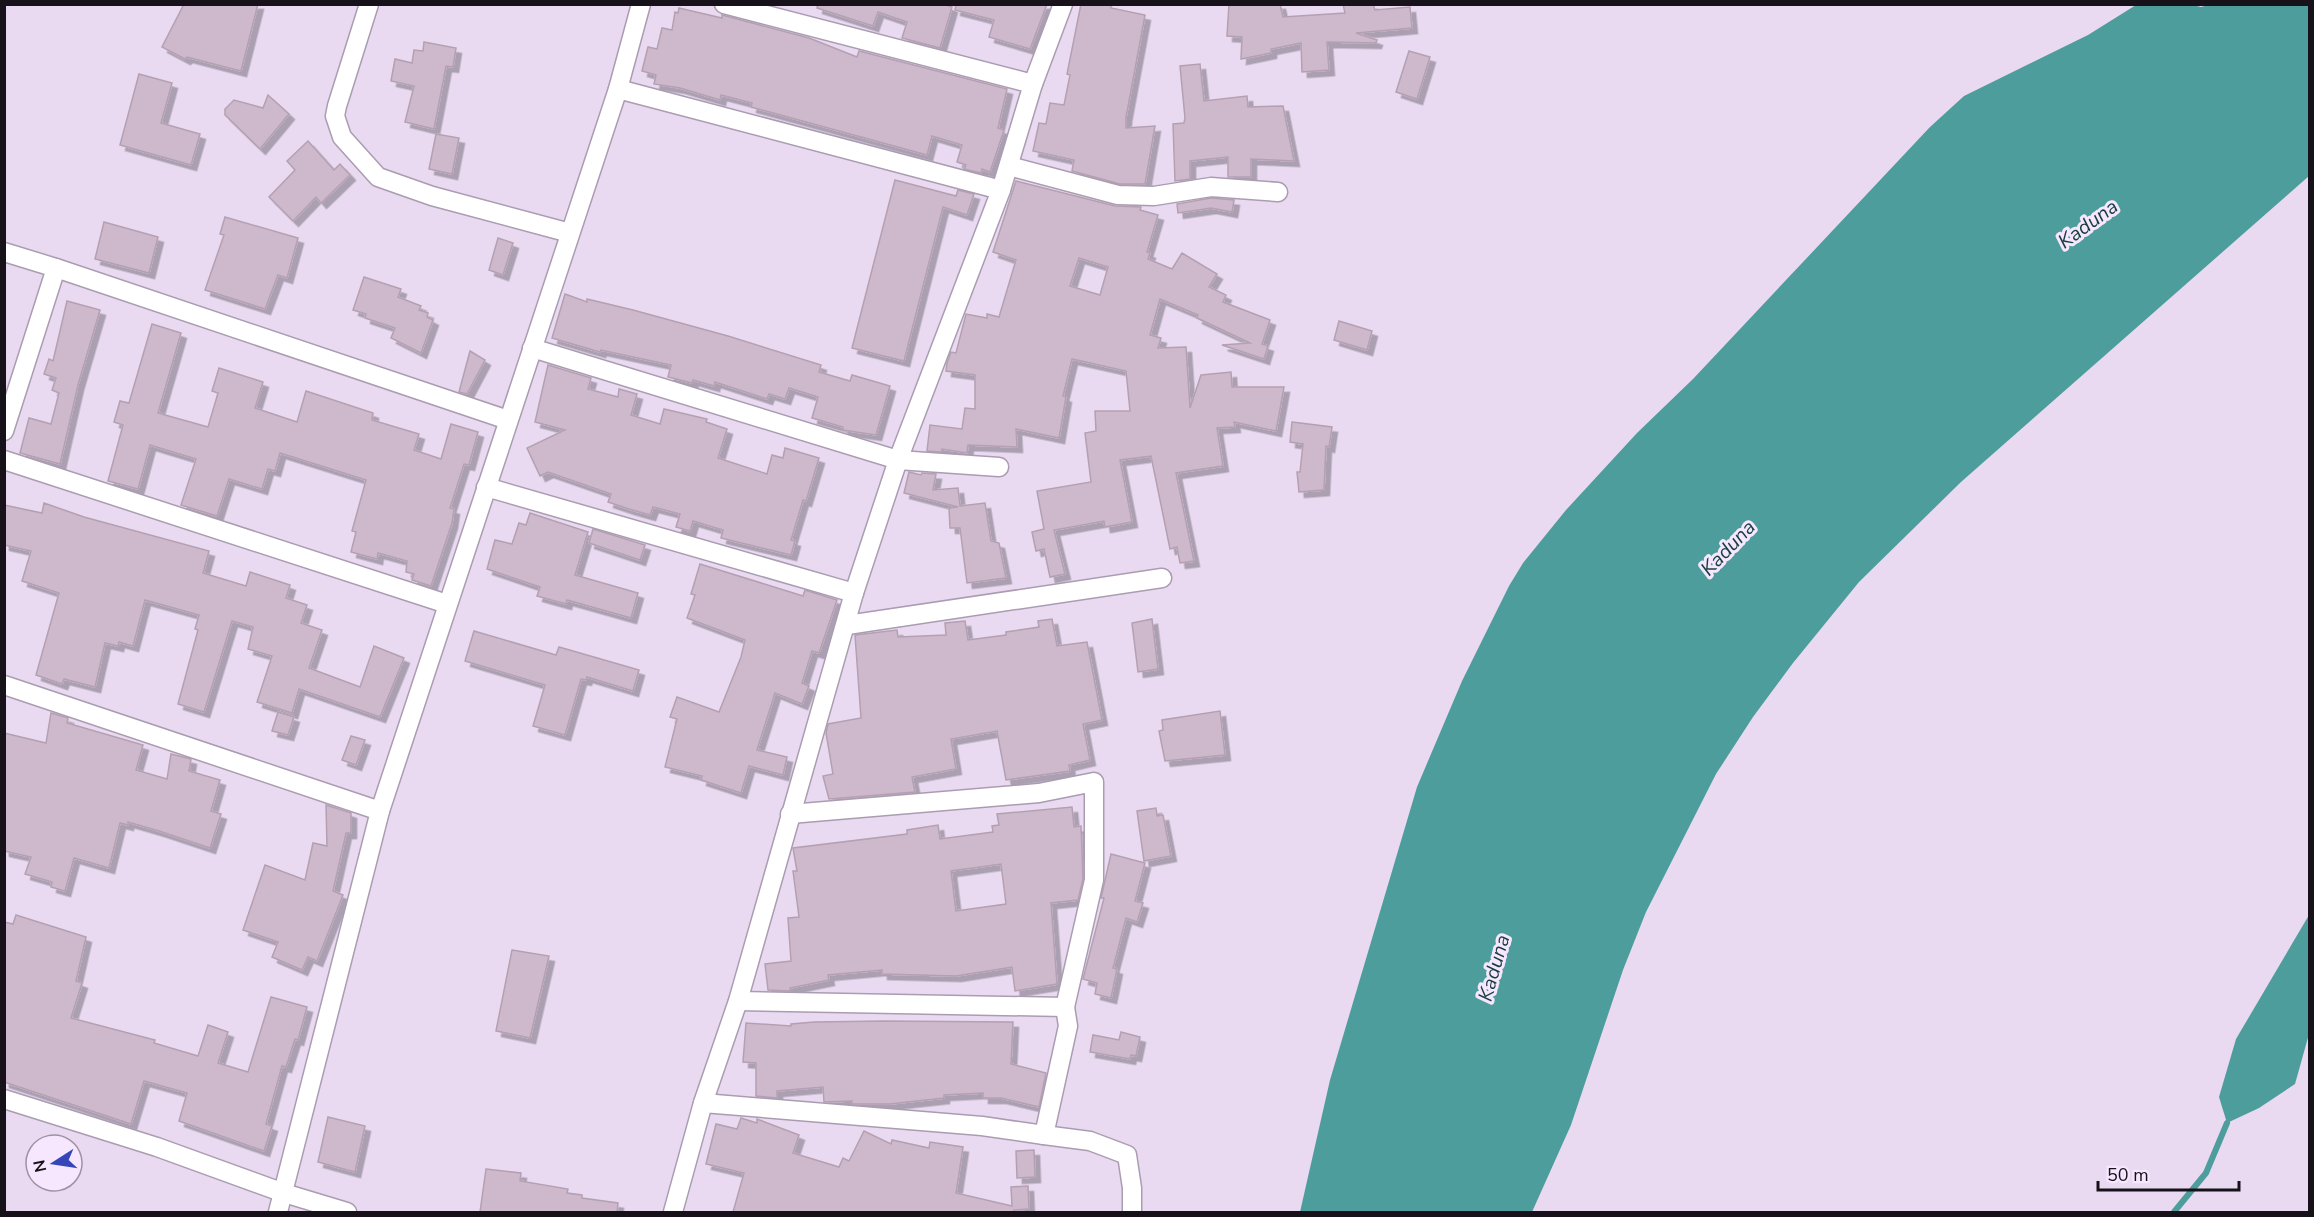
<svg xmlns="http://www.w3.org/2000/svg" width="2314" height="1217" viewBox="0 0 2314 1217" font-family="'Nunito Sans',sans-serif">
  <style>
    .water { fill: #4e9d9d }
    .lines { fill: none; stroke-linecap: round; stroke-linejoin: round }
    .stream { stroke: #4e9d9d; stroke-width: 6 }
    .building { fill: #ceb9cc; stroke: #b4a0b2; stroke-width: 1.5; fill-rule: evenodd; filter: url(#shadow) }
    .street-casing { stroke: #aa9cb1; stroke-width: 21 }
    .street { stroke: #fff; stroke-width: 18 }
    .labels { text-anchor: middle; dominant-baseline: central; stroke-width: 6; stroke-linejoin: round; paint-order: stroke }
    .water-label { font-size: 20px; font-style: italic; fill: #163d3d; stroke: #f6e7fe }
  </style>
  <defs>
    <filter id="shadow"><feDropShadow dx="5.5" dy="5.5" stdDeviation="0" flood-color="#0004"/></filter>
  </defs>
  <rect width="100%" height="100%" fill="#e9daf1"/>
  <g class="water">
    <path d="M2189,4L2201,7L2212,4L2309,5V176L1961,482L1859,582L1793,663L1753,717L1716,774L1646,912L1623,970L1571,1125L1532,1212H1300L1330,1080L1417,787L1462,681L1509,586L1523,563L1566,510L1637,433L1693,379L1930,127L1964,96L2088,35L2136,5Z"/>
    <path d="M2309,915V1034L2295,1084L2259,1108L2227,1123L2219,1097L2236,1039Z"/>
  </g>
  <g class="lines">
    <path class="stream" d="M2174,1212L2206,1173L2227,1123"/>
  </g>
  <g class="building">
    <path d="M184,4H258L241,71L187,57L185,59L162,47Z"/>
    <path d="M818,4H943L952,7L940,48L902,38L907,22L878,12L873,26L817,8Z"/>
    <path d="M956,4H1047L1030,49L989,37L994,20L955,10Z"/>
    <path d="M1081,4H1111V8L1145,15L1126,117V128L1155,126L1145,184H1120L1072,171L1074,160L1033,151L1039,123L1046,124L1050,103L1064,105L1070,75L1067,74Z"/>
    <path d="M1229,4H1280L1283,17L1345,13L1343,4H1373L1375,10L1410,7L1412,28L1356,33L1377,40L1376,43L1327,42L1329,70L1302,72L1301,43L1271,49V53L1241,59L1242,37L1227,36Z"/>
    <path d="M679,8L722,18V15L809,38L857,57L859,51L1007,89L998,128L1004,130L990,172L982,169L981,173L964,169L966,165L957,162L962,145L932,136L927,155L751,107L752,103L721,95L720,100L680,88L654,84L656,75L642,71L648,47L657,49L662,28L672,30L675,12L678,13Z"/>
    <path d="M424,42L456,48L453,67L446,66L434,129L405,122L414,86L391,81L395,59L412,63L414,50L423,51Z"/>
    <path d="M1409,51L1430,57L1417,99L1396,92Z"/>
    <path d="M1200,64L1204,101L1247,96L1248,107L1283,106L1294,161L1251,159V177H1228V157L1190,161V179L1175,181L1173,124L1184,123L1185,118L1180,66Z"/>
    <path d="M139,74L172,83L161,123L200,134L191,165L120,145Z"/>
    <path d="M268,95L289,114L260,149L225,115V109L234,100L263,108Z"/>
    <path d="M436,134L459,138L452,174L429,169Z"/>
    <path d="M308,141L334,170L340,164L350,175L321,203L316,197L293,221L269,197L295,170L287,161Z"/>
    <path d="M895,180L956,196L958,190L974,194L967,215L943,207L904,361L852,348Z"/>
    <path d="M1016,181L1115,206L1141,207L1140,210L1158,215L1147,252L1150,253L1148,259L1172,269L1182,253L1217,274L1209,287L1226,295L1223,302L1270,320L1262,344L1268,346L1264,359L1222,345L1250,343L1197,318L1198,315L1160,299L1150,335L1161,338L1158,348L1186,347L1190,408L1201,375L1231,372L1232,387H1284L1276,431L1234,422L1235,427L1217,428L1223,466L1176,473L1194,561L1180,563L1177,547L1170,549L1151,456L1120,460L1132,522L1105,527L1104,521L1054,530L1065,574L1050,577L1044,549L1036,551L1032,532L1044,529L1037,491L1091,482L1085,433L1096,431L1095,411H1130L1126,371L1072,359L1063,396L1066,397L1059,438L1016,429L1017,447L968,445L967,453L942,449L941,452L927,451L930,425L962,429L965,408L975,409V375L946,371L947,363L951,352L956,353L966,314L987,318V314L999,317L1016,260L993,252ZM1079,258L1108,267L1100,295L1070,286Z"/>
    <path d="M1211,198L1234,200L1232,212L1211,208L1178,213L1177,204Z"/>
    <path d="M225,217L298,238L287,278L278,275L265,309L205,290L224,235L220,234Z"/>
    <path d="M104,222L158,237L149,273L95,259Z"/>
    <path d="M498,238L513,243L503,275L489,270Z"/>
    <path d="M364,277L401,289L398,297L421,306L419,310L428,313L427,317L433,320L421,353L391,338L395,328L365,318L366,314L353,310Z"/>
    <path d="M565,294L587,302V299L633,310L728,336L821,365L819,372L850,381L852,375L890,386L876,435L843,430V427L812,418L818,397L789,388L785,399L769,394L767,399L715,382L714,386L693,380L692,383L668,377L671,365L601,350L600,352L552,338Z"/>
    <path d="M67,301L100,310L78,385L60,464L20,453L29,418L51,424L59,393L52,390L56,378L44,374L49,359L53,361Z"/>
    <path d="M1339,321L1372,331L1367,350L1334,340Z"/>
    <path d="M152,324L181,333L158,413L208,427L218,393L212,391L219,368L263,382L255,408L297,422L306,391L373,413L372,420L419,434L414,450L441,459L451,424L478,432L469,465L464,464L450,508L454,509L452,523L431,586L412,580L414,574L406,572L407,561L378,553L377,559L351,552L356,532L352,531L366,480L280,453L275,471L268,469L262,489L229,479L217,516L181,505L196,459L150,445L138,489L108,481L123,425L114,422L120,401L129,403Z"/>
    <path d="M470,351L485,360L467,394L459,392Z"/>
    <path d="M548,365L591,378L588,389L618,397L619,389L637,394L631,415L660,424L664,409L707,419L706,422L727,429L718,458L767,474L772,455L783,458L785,448L819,458L806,501L803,500L791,540L795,541L791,555L721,538L723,530L693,521L690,531L676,527L680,514L653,507L650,515L629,509L608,502L611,494L548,472L540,476L527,448L565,430L535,422Z"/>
    <path d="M1292,422L1332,427L1329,447L1326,446L1324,490L1299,492L1297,472H1300L1303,444L1290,442Z"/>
    <path d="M909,472L921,475L922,473L936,474L933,490L958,488L960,506L985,503L991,541L999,543L1006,578L967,583L960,528H950L949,508L958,507L904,493Z"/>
    <path d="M44,503L84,517L209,551L203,573L246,586L250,572L290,585L286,598L307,605L301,623L322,630L309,668L360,687L374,646L404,658L380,717L299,689L292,713L257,702L272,656L248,649L253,627L232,621L204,712L178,704L198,630L195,629L199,615L145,600L133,646L119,642L118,646L105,643L95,687L64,679L62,684L36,675L59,593L22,581L31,551L4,545V505L42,513Z"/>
    <path d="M530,513L588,532L575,575L638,593L631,618L567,600L566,604L537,596L540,587L487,569L495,540L512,544L519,523L526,525Z"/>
    <path d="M593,529L645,545L640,560L589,543Z"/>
    <path d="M700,564L803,596L805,590L837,600L819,653L812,651L802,683L809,686L802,704L775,693L757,750L787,757L783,775L749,766L741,793L701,780L702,776L665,767L677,719L670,717L677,697L719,712L741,657L745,640L687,618L695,595L691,594Z"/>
    <path d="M1052,619L1057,646L1087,642L1102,720L1083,724L1090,760L1069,765L1070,771L1006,780L997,731L951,739L956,769L912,777L915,792L829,799L823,776L833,774L826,733L828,724L861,718L855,635L897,630L898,637L946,635L945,623L965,621L968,640L1006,635V632L1039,627L1038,621Z"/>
    <path d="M1152,619L1158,669L1138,672L1132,623Z"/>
    <path d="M474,631L556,655L559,647L639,670L633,691L587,677L586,680L581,679L565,735L533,726L545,685L465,661Z"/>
    <path d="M1220,711L1225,755L1165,761L1159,731L1163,730L1162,720Z"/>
    <path d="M278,712L294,717L288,735L272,731Z"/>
    <path d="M51,713L68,718L67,723L143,745L136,770L167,779L171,754L191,759L189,771L220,780L211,811L221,814L210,848L159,831L128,822V825L120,823L109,868L74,858L65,891L51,887L52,882L25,874L31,857L4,851V733L46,743Z"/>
    <path d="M351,736L365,740L356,765L342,760Z"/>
    <path d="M326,805L351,813V833H346L333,891L343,895L317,961L308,957L302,970L272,957L278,942L243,930L265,865L305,880L313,843L327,846Z"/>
    <path d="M1072,807L1074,827L1081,826L1083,879L1078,900L1051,903L1057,984L1015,991L1012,967L956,976L882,974V970L828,975L829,980L790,988V991L768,990L765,964L791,961L788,918L799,917L793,871H797L793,848L907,834V830L938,825L940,839L993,832L992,826L999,825L997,814ZM1001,864L1006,904L956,911L951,871Z"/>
    <path d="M1156,808L1157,816L1163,815L1171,856L1144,861L1137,811Z"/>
    <path d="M1111,854L1145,863L1135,901L1143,903L1137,922L1126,918L1113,968L1117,969L1111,998L1095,994L1097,983L1083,979L1104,898H1101Z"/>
    <path d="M16,915L86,937L76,981L82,983L71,1018L155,1040L154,1043L198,1056L208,1025L228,1032L218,1063L248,1072L271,997L307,1007L298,1040L295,1039L286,1067L282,1066L266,1124L272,1126L264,1151L179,1121L187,1093L144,1081L131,1124L4,1082V922L13,924Z"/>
    <path d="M512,950L549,956L530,1038L496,1031Z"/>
    <path d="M884,1021L1013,1022L1011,1064L1046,1073L1039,1107L1001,1098H983V1093L944,1095V1098L890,1104H852V1101L824,1102L823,1087L777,1091V1098L756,1096V1063L743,1062L746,1023L791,1026V1024L814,1022Z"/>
    <path d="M1121,1032L1140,1037L1136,1056L1131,1055L1130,1059L1090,1052L1093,1035L1119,1040Z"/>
    <path d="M328,1117L365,1126L355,1172L318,1162Z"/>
    <path d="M741,1118L757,1123V1119L799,1135L793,1153L839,1167L843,1158L849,1161L864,1131L891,1144L892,1140L929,1148L930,1142L963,1147L956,1193L1012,1206L1011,1187L1028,1186L1029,1209L1014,1210L1013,1212H733L744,1173L706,1164L716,1124L737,1129Z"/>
    <path d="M1034,1150L1035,1177L1017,1178L1016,1151Z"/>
    <path d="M486,1169L521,1173L520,1181L568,1189L567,1193L582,1195V1198L618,1203L617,1212H480Z"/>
  </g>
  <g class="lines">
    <g class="street-casing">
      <g id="street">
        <path d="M369,4L337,106L335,116L342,137L378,177L432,196L570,233"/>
        <path d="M724,4L1033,84"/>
        <path d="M618,89L1001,190"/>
        <path d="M1009,166L1118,195L1154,196L1211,187L1278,192"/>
        <path d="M4,252L56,268L4,431"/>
        <path d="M56,268L508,420"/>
        <path d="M532,348L898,460L999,467"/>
        <path d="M4,460L447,604"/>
        <path d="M486,487L854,593"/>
        <path d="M847,625L1162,578"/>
        <path d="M4,685L380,811"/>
        <path d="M738,1001L1065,1007L1094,880V782L1039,793L790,814"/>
        <path d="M4,1099L157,1147L284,1193L347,1212"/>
        <path d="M703,1103L982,1126L1044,1135L1068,1026L1065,1007"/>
        <path d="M1044,1135L1090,1141L1127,1155L1132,1188V1212"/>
        <path d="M278,1212L380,811L618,89L641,4"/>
        <path d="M673,1212L703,1103L738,1001L854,593L898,460L1001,190L1033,84L1063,4"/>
      </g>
    </g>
    <use href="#street" class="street"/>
  </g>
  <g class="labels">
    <g class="water-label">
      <text transform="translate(2088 224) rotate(-36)">Kaduna</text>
      <text transform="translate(1728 548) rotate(-46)">Kaduna</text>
      <text transform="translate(1494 968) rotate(-74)">Kaduna</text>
    </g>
  </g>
  <rect width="2314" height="1217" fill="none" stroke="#17121a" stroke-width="12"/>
  <g transform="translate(54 1163) rotate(258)"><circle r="28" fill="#f6e7fe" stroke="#9d92a3" stroke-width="1.5"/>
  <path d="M0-4.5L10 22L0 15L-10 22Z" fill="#3546b8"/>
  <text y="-9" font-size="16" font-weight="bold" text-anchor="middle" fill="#17121a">N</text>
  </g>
  <path d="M2098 1181v9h141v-9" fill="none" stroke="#17121a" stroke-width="3"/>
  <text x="2107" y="1181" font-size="18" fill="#17121a" stroke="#f6e7fe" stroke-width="4.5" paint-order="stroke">50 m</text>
</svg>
